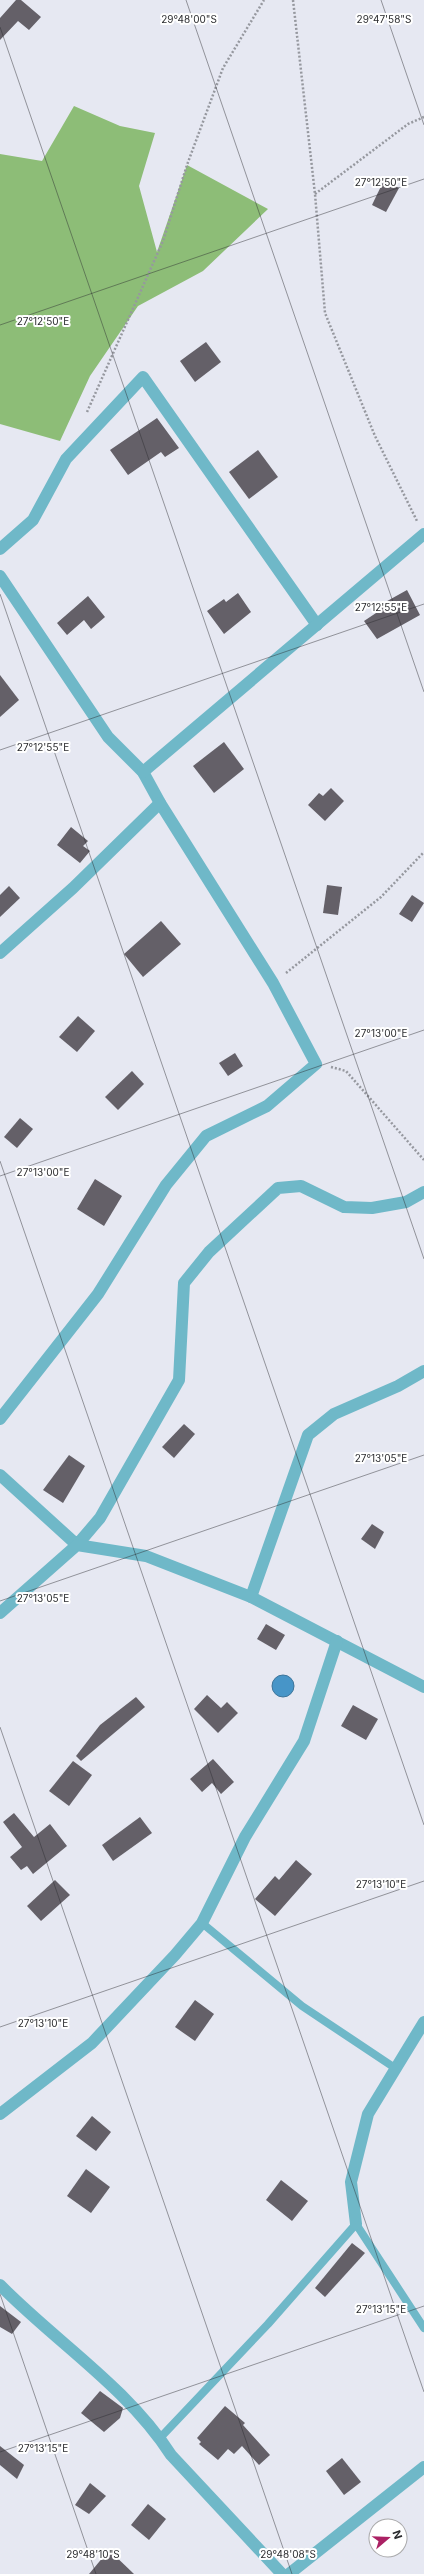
<svg xmlns="http://www.w3.org/2000/svg" width="424" height="2574" viewBox="0 0 424 2574" font-family="Inter,sans-serif">
  <style>
    .forest { fill: #8dbd77 }
    .water { fill: #4795c8; stroke: #3e759a }
    .building { fill: #646068 }
    .lines { fill: none; stroke-linecap: round; stroke-linejoin: round }
    .path { stroke: #96989f; stroke-width: 2.5; stroke-dasharray: 2 2; stroke-linecap: butt }
    .service { stroke: #6fb8c8; stroke-width: 8 }
    .minor { stroke: #6fb8c8; stroke-width: 12 }
    .ticks { fill: none; stroke: #2a2b2e; stroke-width: 1; stroke-opacity: 0.45 }
    .ticks-label { font-size: 10px; text-anchor: middle; fill: #2a2b2e; stroke: #fff; stroke-width: 4; stroke-linejoin: round; paint-order: stroke }
  </style>
  <rect width="100%" height="100%" fill="#e6e8f2"/>
  <path class="forest" d="M74,106L120,126L155,133L139,186L157,252L187,165L268,209L203,271L138,306L90,376L60,441L0,424V154L42,161Z"/>
  <circle class="water" cx="283" cy="1686" r="11"/>
  <g class="building">
    <path d="M16,0H21L41,17L29,30L18,21L0,40V18Z"/>
    <path d="M384,180L399,188L386,212L372,205Z"/>
    <path d="M206,342L221,362L195,382L180,361Z"/>
    <path d="M157,418L179,448L165,457L161,452L128,475L110,450Z"/>
    <path d="M258,450L278,477L249,499L229,472Z"/>
    <path d="M407,590L420,615L377,639L364,621L382,609L380,605Z"/>
    <path d="M238,593L251,612L224,634L207,611L224,599L226,602Z"/>
    <path d="M88,596L105,617L91,629L84,620L67,635L57,623Z"/>
    <path d="M0,675L19,700L0,717Z"/>
    <path d="M224,742L244,769L214,793L193,766Z"/>
    <path d="M331,788L344,801L325,821L308,805L319,793L323,796Z"/>
    <path d="M71,827L88,841L83,846L90,851L80,863L57,845Z"/>
    <path d="M327,885L342,887L338,915L323,913Z"/>
    <path d="M9,886L20,898L0,917V895Z"/>
    <path d="M412,895L424,903L412,922L399,914Z"/>
    <path d="M161,921L181,944L143,977L124,954Z"/>
    <path d="M78,1016L95,1031L77,1052L59,1037Z"/>
    <path d="M235,1053L243,1066L228,1076L219,1063Z"/>
    <path d="M132,1071L144,1084L118,1110L105,1097Z"/>
    <path d="M20,1118L33,1129L17,1148L4,1137Z"/>
    <path d="M95,1179L122,1196L104,1226L77,1209Z"/>
    <path d="M184,1424L195,1434L174,1458L162,1447Z"/>
    <path d="M69,1455L85,1466L63,1503L43,1490Z"/>
    <path d="M372,1524L384,1532L375,1549L361,1539Z"/>
    <path d="M266,1624L285,1635L276,1650L257,1639Z"/>
    <path d="M207,1695L221,1708L227,1702L238,1713L218,1733L194,1709Z"/>
    <path d="M136,1697L145,1707L81,1761L76,1756L100,1725Z"/>
    <path d="M353,1705L378,1719L366,1740L341,1726Z"/>
    <path d="M213,1759L234,1782L221,1794L212,1783L202,1792L190,1779Z"/>
    <path d="M73,1761L92,1775L69,1806L49,1791Z"/>
    <path d="M14,1813L34,1837L50,1824L67,1846L33,1874L27,1866L21,1870L10,1857L22,1847L3,1822Z"/>
    <path d="M140,1817L152,1833L113,1861L102,1845Z"/>
    <path d="M296,1860L312,1874L275,1916L255,1899L275,1876L279,1880Z"/>
    <path d="M55,1880L70,1895L41,1921L27,1906Z"/>
    <path d="M195,2000L214,2014L195,2041L175,2027Z"/>
    <path d="M92,2116L111,2132L96,2151L76,2136Z"/>
    <path d="M86,2169L110,2187L91,2213L67,2196Z"/>
    <path d="M281,2180L308,2201L292,2221L266,2200Z"/>
    <path d="M352,2243L365,2253L325,2297L315,2288Z"/>
    <path d="M0,2306L21,2322L12,2334L0,2327Z"/>
    <path d="M100,2391L123,2408L120,2418L104,2432L81,2413Z"/>
    <path d="M225,2406L245,2423L243,2425L270,2455L259,2465L242,2446L234,2454L228,2449L218,2460L199,2444L201,2442L197,2438Z"/>
    <path d="M0,2446L24,2465L17,2479L0,2465Z"/>
    <path d="M342,2458L361,2482L344,2495L326,2471Z"/>
    <path d="M90,2483L106,2496L89,2514L75,2505Z"/>
    <path d="M148,2504L166,2519L149,2540L131,2525Z"/>
    <path d="M109,2550L134,2574H89Z"/>
  </g>
  <g class="lines">
    <g class="path">
      <path d="M293,0L315,194L325,313L375,436L417,521"/>
      <path d="M315,194L408,124L424,117"/>
      <path d="M87,412L163,241L187,165L223,68L264,0"/>
      <path d="M286,973L381,897L424,852"/>
      <path d="M331,1067L346,1071L424,1160"/>
    </g>
    <g class="service">
      <path d="M202,1923L302,2006L395,2068"/>
      <path d="M160,2438L268,2324L356,2224L424,2328"/>
    </g>
    <g class="minor">
      <path d="M0,549L33,520L66,459L143,377L317,625"/>
      <path d="M0,576L108,737L143,772L160,803L273,983L316,1064L267,1106L206,1136L166,1185L98,1294L0,1419"/>
      <path d="M143,772L424,534"/>
      <path d="M0,953L73,888L160,803"/>
      <path d="M0,1475L77,1545L100,1518L179,1380L184,1283L209,1252L278,1188L301,1186L344,1207L372,1208L406,1202L424,1192"/>
      <path d="M251,1597L308,1435L334,1414L398,1386L424,1371"/>
      <path d="M0,1613L77,1545L146,1556L251,1597L424,1687"/>
      <path d="M0,2114L92,2043L175,1955L202,1923L245,1837L304,1741L337,1641"/>
      <path d="M356,2224L351,2182L368,2114L424,2022"/>
      <path d="M0,2285C56,2342 127,2387 171,2455L282,2574"/>
      <path d="M289,2574L424,2467"/>
    </g>
  </g>
  <path class="ticks" d="M186,0L424,692M381,0L424,125M0,27L424,1259M0,325L424,179M0,594L424,1825M0,750L424,604M0,1161L424,2392M0,1176L424,1030M0,1601L424,1455M0,1727L292,2574M0,2027L424,1881M0,2294L96,2574M0,2452L424,2306"/>
  <g class="ticks-label">
    <text x="189" y="23">29°48'00"S</text>
    <text x="384" y="23">29°47'58"S</text>
    <text x="381" y="186">27°12'50"E</text>
    <text x="43" y="325">27°12'50"E</text>
    <text x="381" y="611">27°12'55"E</text>
    <text x="43" y="751">27°12'55"E</text>
    <text x="381" y="1037">27°13'00"E</text>
    <text x="43" y="1176">27°13'00"E</text>
    <text x="381" y="1462">27°13'05"E</text>
    <text x="43" y="1602">27°13'05"E</text>
    <text x="381" y="1888">27°13'10"E</text>
    <text x="43" y="2027">27°13'10"E</text>
    <text x="381" y="2313">27°13'15"E</text>
    <text x="43" y="2452">27°13'15"E</text>
    <text x="93" y="2558">29°48'10"S</text>
    <text x="288" y="2558">29°48'08"S</text>
  </g>
  <g transform="translate(388 2538) rotate(71)"><circle r="19" fill="#ffffff" stroke="#aaaaab"/>
  <path d="M0-3L7 15L0 10L-7 15Z" fill="#ab2164"/>
  <text y="-6" font-size="11" font-weight="bold" text-anchor="middle" fill="#2a2b2e">N</text>
  </g>
</svg>
